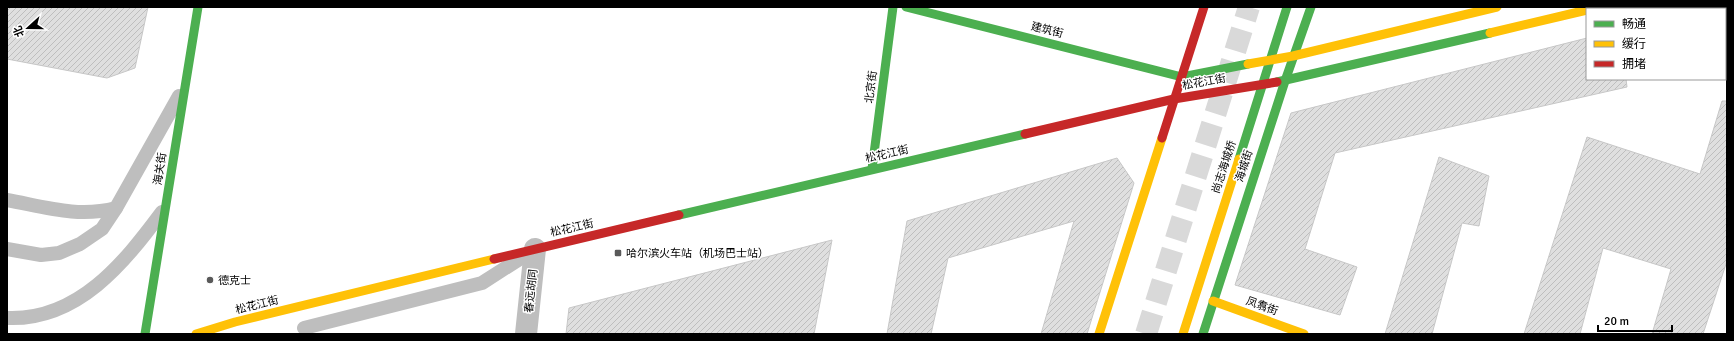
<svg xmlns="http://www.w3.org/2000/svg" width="1734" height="341" viewBox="0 0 1734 341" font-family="Signika,'Noto Sans SC',sans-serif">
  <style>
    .building { fill: url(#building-hatch); stroke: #c7c7c7 }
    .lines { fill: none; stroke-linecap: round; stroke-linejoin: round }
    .primary-tunnel { stroke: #d9d9d9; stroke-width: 22; stroke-dasharray: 22 11; stroke-linecap: butt }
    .lane { stroke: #bebebe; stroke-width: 14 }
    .street { stroke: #bebebe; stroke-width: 22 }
    .fast { stroke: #4caf50; stroke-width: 9 }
    .slow { stroke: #ffc107; stroke-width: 9 }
    .jam { stroke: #c62828; stroke-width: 9 }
    .poi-dot { fill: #595959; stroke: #fff; stroke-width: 1.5 }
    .labels { text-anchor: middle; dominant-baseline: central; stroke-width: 3; stroke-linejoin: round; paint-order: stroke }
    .street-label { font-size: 11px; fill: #000; stroke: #fff }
    .poi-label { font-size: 11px; fill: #000; stroke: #fff; text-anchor: start }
  </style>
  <defs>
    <pattern id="building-hatch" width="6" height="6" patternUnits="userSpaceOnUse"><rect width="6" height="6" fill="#dfdfdf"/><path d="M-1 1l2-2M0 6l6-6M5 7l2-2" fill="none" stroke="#bebebe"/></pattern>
  </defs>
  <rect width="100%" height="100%" fill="#fff"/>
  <g class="building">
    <path d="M7,7H148L135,68L107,78L7,59Z"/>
    <path d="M1587,38V79H1626L1627,87L1335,153L1305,249L1357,267L1340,315L1235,285L1291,113Z"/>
    <path d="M1722,101H1727V261L1703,334H1652L1671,269L1603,248L1580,334H1524L1587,137L1700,174Z"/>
    <path d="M1439,157L1489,176L1479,226L1462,223L1432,334H1385Z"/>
    <path d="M1117,158L1134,183L1087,334H1041L1074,221L948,258L931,334H887L907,221Z"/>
    <path d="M832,240L814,334H566L569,308Z"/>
  </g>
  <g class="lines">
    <path class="primary-tunnel" d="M1146,334L1249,7"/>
    <g class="lane">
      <path d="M7,200C45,207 78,218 116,208"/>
      <path d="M7,249L41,255L59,253L80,244L102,229L116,208L179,96"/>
      <path d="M7,318C78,321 124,263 162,212"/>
      <path d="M304,328L482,283L521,258"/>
    </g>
    <path class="street" d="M526,334L535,249"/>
    <g class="fast">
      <path d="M906,7L1182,77L1248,64"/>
      <path d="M1277,82L1490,33"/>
      <path d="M1239,159L1287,7"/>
      <path d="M872,169L893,7"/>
      <path d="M679,215L1025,134"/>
      <path d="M145,334L198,7"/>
      <path d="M1203,334L1285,81L1311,7"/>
    </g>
    <g class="slow">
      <path d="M1490,33L1587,10"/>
      <path d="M1248,64L1293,56L1497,7"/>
      <path d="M1213,301L1304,334"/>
      <path d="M196,334L235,322L494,259"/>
      <path d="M1099,334L1162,138"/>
      <path d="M1183,334L1239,159"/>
    </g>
    <g class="jam">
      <path d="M1025,134L1174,99L1277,82"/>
      <path d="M1162,138L1204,7"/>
      <path d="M494,259L679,215"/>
    </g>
  </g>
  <g class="poi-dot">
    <rect x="614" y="249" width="8" height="8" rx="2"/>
    <circle cx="210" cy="280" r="4"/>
  </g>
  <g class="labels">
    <g class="street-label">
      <text transform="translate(1047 30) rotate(14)">建筑街</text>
      <text transform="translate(1204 82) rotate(-10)">松花江街</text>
      <text transform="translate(871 87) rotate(-83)">北京街</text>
      <text transform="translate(887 154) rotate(-13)">松花江街</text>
      <text transform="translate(1244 166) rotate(-72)">海城街</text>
      <text transform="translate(1224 167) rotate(-72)">尚志海城桥</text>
      <text transform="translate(160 169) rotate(-81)">海关街</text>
      <text transform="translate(572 228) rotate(-13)">松花江街</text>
      <text transform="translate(531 291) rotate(-84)">春远胡同</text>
      <text transform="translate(257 305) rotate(-14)">松花江街</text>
      <text transform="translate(1262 306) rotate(20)">凤翥街</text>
    </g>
    <g class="poi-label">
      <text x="626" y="253">哈尔滨火车站（机场巴士站）</text>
      <text x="218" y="280">德克士</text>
    </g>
  </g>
  <rect width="1734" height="341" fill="none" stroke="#000000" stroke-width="16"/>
  <rect x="1586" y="8" width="140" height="72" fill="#ffffff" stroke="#999999"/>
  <rect x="1594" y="21" width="20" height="6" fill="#4caf50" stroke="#999999"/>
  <text x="1622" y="28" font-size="12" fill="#000000">畅通</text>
  <rect x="1594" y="41" width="20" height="6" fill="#ffc107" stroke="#999999"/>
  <text x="1622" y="48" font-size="12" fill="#000000">缓行</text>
  <rect x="1594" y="61" width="20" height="6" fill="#c62828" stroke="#999999"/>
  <text x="1622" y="68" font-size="12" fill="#000000">拥堵</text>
  <g transform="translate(28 28) rotate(249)" stroke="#ffffff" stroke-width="3" paint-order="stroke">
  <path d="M0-3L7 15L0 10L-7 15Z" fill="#000000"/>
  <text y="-6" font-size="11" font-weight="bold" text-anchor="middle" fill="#000000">北</text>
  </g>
  <path d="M1598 325v6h74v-6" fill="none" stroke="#000000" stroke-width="2"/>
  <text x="1604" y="325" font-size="12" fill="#000000" stroke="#ffffff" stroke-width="3" paint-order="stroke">20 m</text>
</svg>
